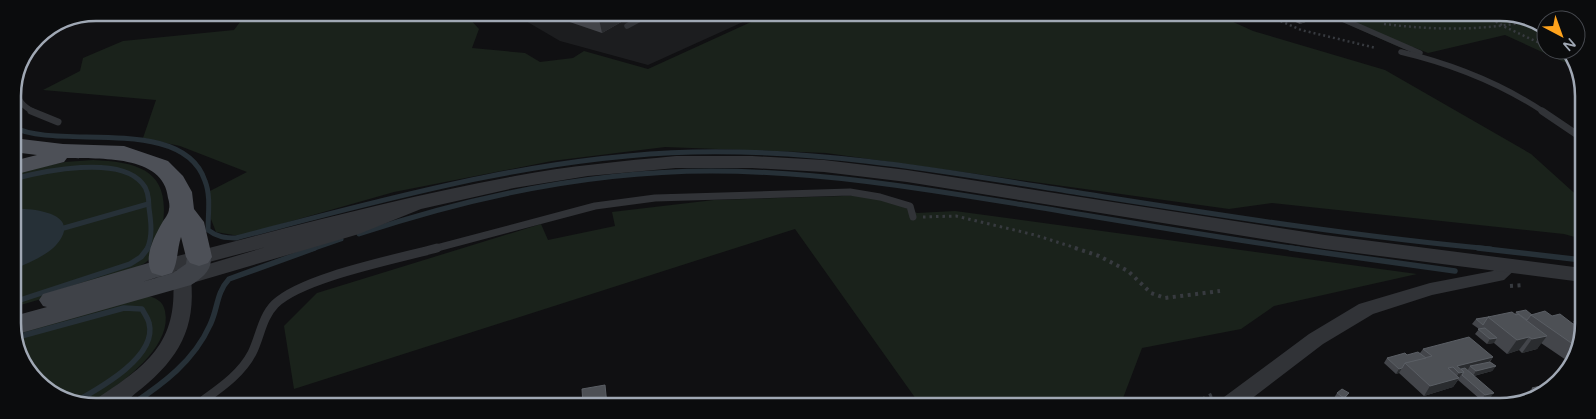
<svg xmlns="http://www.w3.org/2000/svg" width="1596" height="419" viewBox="0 0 1596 419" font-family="'Varela Round',sans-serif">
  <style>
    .built { fill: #1c1d1f }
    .green { fill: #1a221b }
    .water { fill: #263037 }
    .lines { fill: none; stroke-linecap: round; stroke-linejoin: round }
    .stream-far1 { stroke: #263037; stroke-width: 5 }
    .stream { stroke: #263037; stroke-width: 5.5 }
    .path-far2 { stroke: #373a3f; stroke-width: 2.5; stroke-dasharray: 2 3; stroke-linecap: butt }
    .path-far1 { stroke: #373a3f; stroke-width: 3; stroke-dasharray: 2.5 4; stroke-linecap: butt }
    .path { stroke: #373a3f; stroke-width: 4; stroke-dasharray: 3 4.5; stroke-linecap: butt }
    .service-far2 { stroke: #313337; stroke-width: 5.5 }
    .service-far1 { stroke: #313337; stroke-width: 7 }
    .service { stroke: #313337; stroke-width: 9 }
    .minor { fill: #313337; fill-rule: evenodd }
    .tertiary { fill: #313337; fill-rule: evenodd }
    .secondary { fill: #3f4248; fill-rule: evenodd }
    .primary { fill: #4d5057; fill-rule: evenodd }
    .wall { fill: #43454a }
    .shaded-wall { fill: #2a2c2f }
    .building { fill: #4d5055; stroke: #5a5e64 }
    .rim { fill: none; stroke: #a0a8b4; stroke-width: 2.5 }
  </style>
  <rect width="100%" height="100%" fill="#101012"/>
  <path class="built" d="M519,17H754L648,65L560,41Z"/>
  <g class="green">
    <path d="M1516,14L1546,30V50H1566L1575,67L1505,35L1428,53L1413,47L1404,49L1327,15Z"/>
    <path d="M1218,15L1253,31L1385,70L1531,154L1582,200V239L1564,234L1272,203L1229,209L826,153L665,147L552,161L394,192L239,236L216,232L211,219L210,191L247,172L180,146L143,138L156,100L43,90L80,71L83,58L123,41L234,30L243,18H469L479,29L472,48L525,53L540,62L573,58L584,51L648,69L762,17Z"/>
    <path d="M93,160C143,162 172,173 162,229C160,240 154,256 145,263C137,268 126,271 117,275C83,288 48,297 14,307L13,173L65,162Z"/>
    <path d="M876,195L917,213L955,211L1417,274L1274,306L1241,329L1142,348L1120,406H921L795,229L294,389L284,326L317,293L541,224L548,240L615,226L612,212L714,200Z"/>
    <path d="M146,296C155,297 163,301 165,311C172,343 132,375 109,391C103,396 94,404 86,405C78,406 45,388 38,383C31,377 19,349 14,339V333Z"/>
  </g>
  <path class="water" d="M13,209C29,208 79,212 60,240C51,254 29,263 14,269Z"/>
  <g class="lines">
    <g class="stream-far1">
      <path d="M13,127C58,151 183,114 205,181C211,196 208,214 208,230C217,237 225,238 236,238C386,199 537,156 693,152C819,149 943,171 1067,191C1208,213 1349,236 1491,249"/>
      <path d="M13,179C44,171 119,155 142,183C148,189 149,200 149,208C151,222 153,236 147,249"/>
      <path d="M64,228L148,204"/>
      <path d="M359,234C473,196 590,171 711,171C817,171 920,188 1024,205C1116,220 1207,236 1299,249"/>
      <path d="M312,249L341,239"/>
    </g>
    <g class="stream">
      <path d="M1290,248L1455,271"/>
      <path d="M1478,248L1582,260"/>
      <path d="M14,302L130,264L141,257L148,248"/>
      <path d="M14,338L124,308L142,309C144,313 148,318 149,323C158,357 98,389 75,402"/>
      <path d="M131,405C163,384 194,361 210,325C218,309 216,293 229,279L315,248"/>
    </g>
    <g class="path-far2">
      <path d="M1483,14L1505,27L1546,46"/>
      <path d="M1267,15L1301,30L1376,48"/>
      <path d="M1384,24C1433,30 1481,31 1530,21"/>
      <path d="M1556,50L1569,55"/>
    </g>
    <path class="path-far1" d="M923,217L956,216L1035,235L1079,249"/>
    <g class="path">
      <path d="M1075,248L1099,256L1128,271L1151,293L1165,298L1220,291"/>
      <path d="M1510,286L1524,285"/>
      <path d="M1189,406L1213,394"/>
    </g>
    <g class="service-far2">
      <path d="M1333,15L1420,53"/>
      <path d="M627,26L644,17"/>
      <path d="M32,50C22,73 3,97 34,112"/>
      <path d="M1401,52C1452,64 1500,83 1544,112"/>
    </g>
    <g class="service-far1">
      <path d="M31,111L58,122"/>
      <path d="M1542,111L1582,138"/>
      <path d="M433,249L595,206L655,198L850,192L880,197L910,206L913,217"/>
    </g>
    <path class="service" d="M197,405C217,390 240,376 252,353C260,337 262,317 275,304C303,277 397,259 437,248"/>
    <g class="minor">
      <path d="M1511,259L1517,261L1520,265L1504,280L1432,295L1373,314L1323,344L1242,406H1217L1220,400L1309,334L1359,304L1430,283L1493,271L1505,261Z"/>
      <path d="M182,273L188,275L191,279C196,328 179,358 141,389C135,393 127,402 120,405C112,407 100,405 93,405L96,399C146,366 178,344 173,279L176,275Z"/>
    </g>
    <path class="tertiary" d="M676,156H752L824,160L907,170L1325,235L1582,268V282L1325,249L907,182L824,172L752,168H676L588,176L514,188L421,209L359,234L182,286C167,286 157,282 151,267L154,262L162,260C279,230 396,198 515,176C568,166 622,161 676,156ZM266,247L182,272L175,271Z"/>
    <path class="secondary" d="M199,249L208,251C217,266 203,278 191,285L14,335V316L47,307L43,306L39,300L43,294L162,259L171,261L174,267L171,273L142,282L173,273L186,264L187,257L190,251Z"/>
    <path class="primary" d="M13,138L63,144L124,146L168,161L183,176L192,192L194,209L204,222L212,257L208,263L199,266L190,263L186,257L181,237C177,249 178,263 172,273L162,276L152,273C143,258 154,237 162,223C164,219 169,214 169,209C170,206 169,201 168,198C164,154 98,159 67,158L64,162L13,175V161L37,155L13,152Z"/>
  </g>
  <g class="wall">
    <path d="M1280,15H1314L1312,16H1313L1311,20L1300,24Z"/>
    <path d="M555,17H630L602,33Z"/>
    <path d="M1516,312L1532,315L1552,316L1573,324H1575L1573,322L1580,312H1582V339L1569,362L1541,343L1537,349L1522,353L1519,350L1507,354L1494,343L1487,344L1475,334L1479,329L1472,324L1476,319L1515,314Z"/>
    <path d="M1423,349L1493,357L1490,362L1496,366L1492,371L1474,376L1490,398L1481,400L1458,380L1453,387L1424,396L1399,373L1396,374L1384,363L1387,358L1420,353Z"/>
    <path d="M1532,388H1549L1531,396L1528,393Z"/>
    <path d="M1337,393L1346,398L1341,403L1334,398Z"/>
  </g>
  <g class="shaded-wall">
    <path d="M1297,15H1314L1301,20L1296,18L1295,22Z"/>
    <path d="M1313,16L1311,20L1300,24L1301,20Z"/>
    <path d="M603,17H630L602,33L599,19Z"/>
    <path d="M1547,336L1537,349L1522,353L1532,339Z"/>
    <path d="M1529,337L1519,350L1507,354L1517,340Z"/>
    <path d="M1497,338L1494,343L1487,344L1490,339Z"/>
    <path d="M1493,357L1486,366H1470L1467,371L1463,372L1453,387L1424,396L1430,386L1455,379L1459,373L1457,366Z"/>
    <path d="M1496,366L1492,371L1473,376L1476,371Z"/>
    <path d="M1402,368L1399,373L1396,374L1399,369Z"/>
    <path d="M1349,393L1346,398L1341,403L1344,398Z"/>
    <path d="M1494,393L1490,398L1481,400L1485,395Z"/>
  </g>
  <g class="building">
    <path d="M1304,15H1310L1313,16L1301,20L1296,18Z"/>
    <path d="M593,17H603L599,19Z"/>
    <path d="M1526,310L1532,315H1531L1527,320L1516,312Z"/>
    <path d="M1545,311L1552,316L1560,314L1573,324L1577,323L1582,326V339L1577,347L1531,315Z"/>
    <path d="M1512,312L1516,315L1518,314L1547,336L1532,339L1529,337L1517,340L1488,317Z"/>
    <path d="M1488,317L1483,325L1476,319L1488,317H1489Z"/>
    <path d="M1485,328L1497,338L1490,339L1478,329Z"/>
    <path d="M1469,337L1493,357L1457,366L1464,372L1459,373L1453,367L1448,368L1459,378L1430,386L1405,363L1432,356L1423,349Z"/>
    <path d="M1418,352L1426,358L1405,363L1402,368L1399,369L1387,358L1405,353L1407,355Z"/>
    <path d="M1490,362L1496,366L1476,371L1470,366Z"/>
    <path d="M1465,368L1494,393L1485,395L1462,375L1464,372L1461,369Z"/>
    <path d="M605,385L607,405H583L582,389Z"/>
    <path d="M1545,385L1549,388L1538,393L1532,388Z"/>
    <path d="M1342,389L1349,393L1344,398L1337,393Z"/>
  </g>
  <path d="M0 0H1596V419H0ZM96 21H1500A75 75 0 0 1 1575 96V323A75 75 0 0 1 1500 398H96A75 75 0 0 1 21 323V96A75 75 0 0 1 96 21Z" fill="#0b0c0d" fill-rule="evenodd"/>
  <path class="rim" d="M96 21H1500A75 75 0 0 1 1575 96V323A75 75 0 0 1 1500 398H96A75 75 0 0 1 21 323V96A75 75 0 0 1 96 21Z"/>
  <g transform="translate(1561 35) rotate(139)"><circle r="24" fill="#0b0c0d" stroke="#474a50"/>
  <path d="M0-4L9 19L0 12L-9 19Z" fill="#ffa31c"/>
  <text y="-8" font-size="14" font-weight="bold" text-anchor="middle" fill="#a0a8b4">N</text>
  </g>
</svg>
